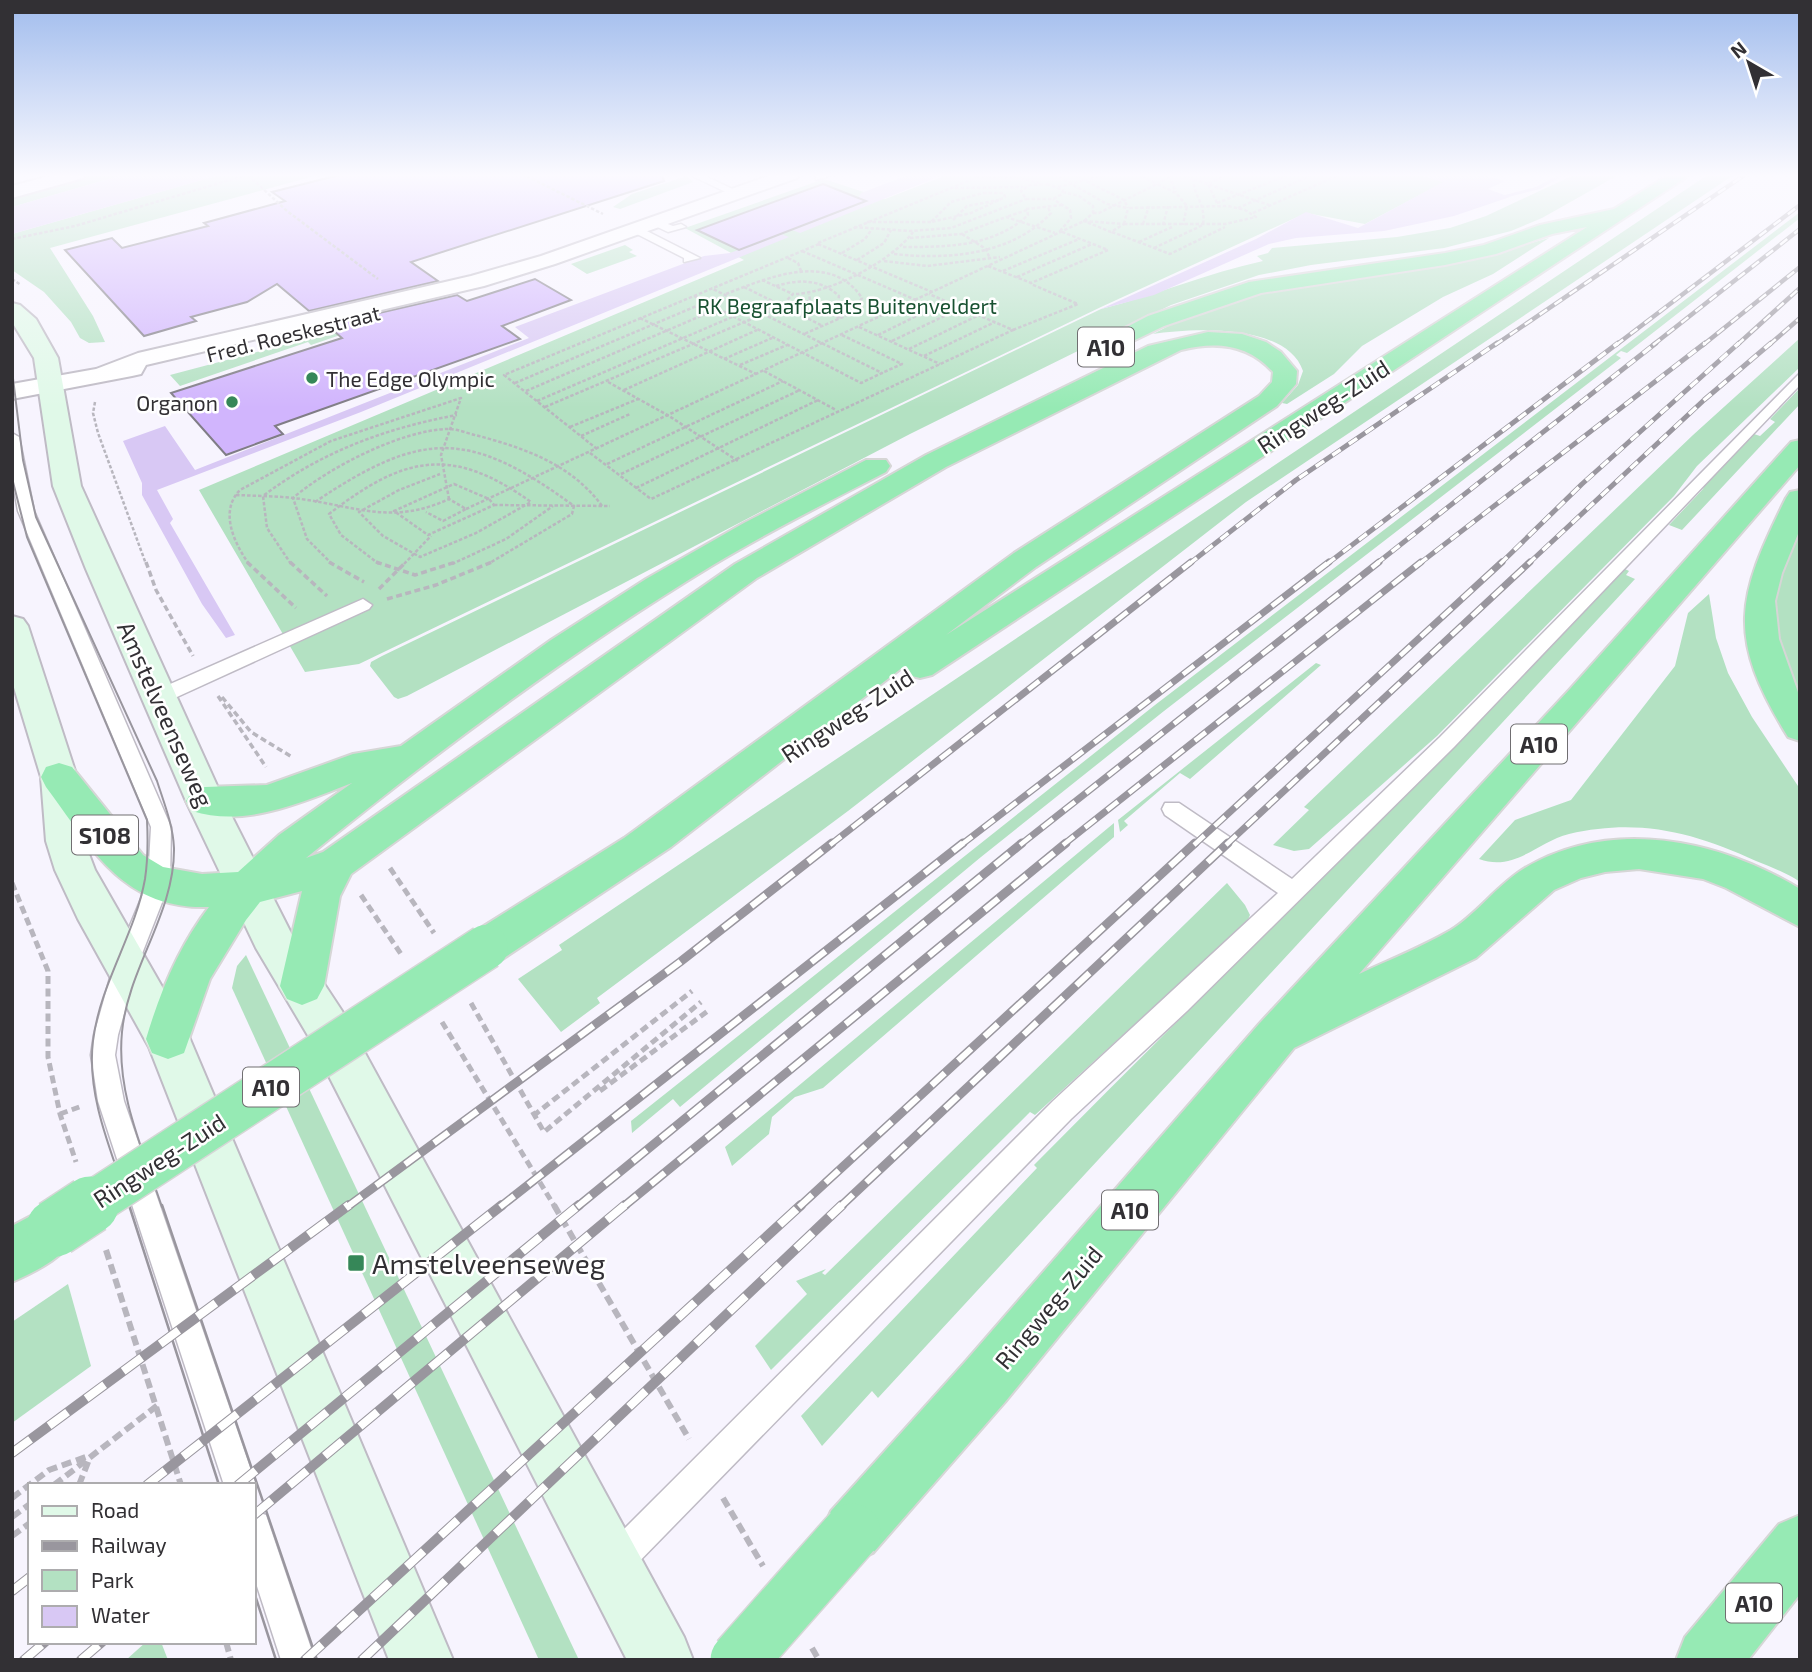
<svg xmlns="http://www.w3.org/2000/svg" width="1812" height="1672" viewBox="0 0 1812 1672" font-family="'Exo 2',sans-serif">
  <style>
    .green { fill: #b3e1c2 }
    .water { fill: #d8c8f4 }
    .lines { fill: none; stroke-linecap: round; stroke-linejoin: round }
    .stream { fill: #d8c8f4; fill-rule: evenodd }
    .building { fill: #d1b5fd; stroke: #807d86; stroke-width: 2 }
    .lane-casing { stroke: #bfbbc5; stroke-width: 3 }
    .street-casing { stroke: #bfbbc5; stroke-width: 4 }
    .secondary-casing { stroke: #bfbbc5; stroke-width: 4 }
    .highway-casing { stroke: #d6d6d6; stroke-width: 4 }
    .path-far3 { stroke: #b8b6be; stroke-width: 2.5; stroke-dasharray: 3.5 2; stroke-linecap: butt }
    .path-far2 { stroke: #b8b6be; stroke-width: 3.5; stroke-dasharray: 6 3.5; stroke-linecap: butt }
    .path-far1 { stroke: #b8b6be; stroke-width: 5; stroke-dasharray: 8 4.5; stroke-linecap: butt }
    .path { stroke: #b8b6be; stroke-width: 6; stroke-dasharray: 10 5; stroke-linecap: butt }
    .lane { fill: #fff; fill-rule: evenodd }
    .street { fill: #fff; fill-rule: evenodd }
    .secondary { fill: #e0f9e8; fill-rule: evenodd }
    .highway { fill: #96eab4; fill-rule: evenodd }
    .tram-far1 { stroke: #99969e; stroke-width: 2 }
    .tram { stroke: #99969e; stroke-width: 2.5 }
    .rail-far4-casing { stroke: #99969e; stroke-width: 4.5 }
    .rail-far3-casing { stroke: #99969e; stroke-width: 5 }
    .rail-far2-casing { stroke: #99969e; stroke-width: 7 }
    .rail-far1-casing { stroke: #99969e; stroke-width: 9 }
    .rail-casing { stroke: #99969e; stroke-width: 10 }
    .rail-far4 { stroke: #fff; stroke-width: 2.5; stroke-dasharray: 9; stroke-linecap: butt }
    .rail-far3 { stroke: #fff; stroke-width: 3.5; stroke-dasharray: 10; stroke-linecap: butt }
    .rail-far2 { stroke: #fff; stroke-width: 4.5; stroke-dasharray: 14; stroke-linecap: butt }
    .rail-far1 { stroke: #fff; stroke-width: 6; stroke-dasharray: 18; stroke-linecap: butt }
    .rail { stroke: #fff; stroke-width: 8; stroke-dasharray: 23; stroke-linecap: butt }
    .highway-bridge-far1-casing { stroke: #d6d6d6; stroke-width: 47; stroke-linecap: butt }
    .highway-bridge-casing { stroke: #d6d6d6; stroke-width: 60; stroke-linecap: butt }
    .highway-bridge-far1 { stroke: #96eab4; stroke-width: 44 }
    .highway-bridge { stroke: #96eab4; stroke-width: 57 }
    .poi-dot { fill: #368758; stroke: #fff; stroke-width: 2.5 }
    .labels { text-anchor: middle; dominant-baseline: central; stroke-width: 5; stroke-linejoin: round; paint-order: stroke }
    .far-park-label { font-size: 21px; fill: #185131; stroke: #fff }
    .far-street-label { font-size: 21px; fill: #323034; stroke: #fff }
    .far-poi-label { font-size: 21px; fill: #323034; stroke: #fff; text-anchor: start }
    .shield { fill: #fff; stroke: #706e71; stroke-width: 2 }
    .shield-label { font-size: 23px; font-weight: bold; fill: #323034 }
    .street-label { font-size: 24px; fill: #323034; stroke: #fff }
    .near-poi-label { font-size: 28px; fill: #323034; stroke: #fff; text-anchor: start }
  </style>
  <rect width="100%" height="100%" fill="#f7f4fe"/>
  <g class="green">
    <path d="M92,174H126L12,207V196Z"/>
    <path d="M223,174H322L50,248L93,316L105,342L89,343L80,338L71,322L44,292L12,270V234Z"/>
    <path d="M949,174H1416L1444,182L1365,224L1306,213L1101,307L359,664L305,672L199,490L744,260L685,228L824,179L885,199Z"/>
    <path d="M1576,174H1620L1542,218L1511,231L1444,248L1311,265L1259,275L1171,305L910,434L407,696L398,699L394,697L370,666L371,662L382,656L1101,309C1156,295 1208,273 1263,261L1257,256L1268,253L1272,248L1397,237L1450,228L1486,216Z"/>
    <path d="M1709,174H1735L1246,502L848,811L597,998L600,1003L561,1032L518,979L562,950L559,945Z"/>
    <path d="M687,176L693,182L620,209L613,207L632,194Z"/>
    <path d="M1800,212V218L1627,353L1621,351L1616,355L1621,358L1164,711L981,857L680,1107L673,1099L632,1133L631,1121L1155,705Z"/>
    <path d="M1549,238L1493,274L1443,297L1362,346L1334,374L1287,404L1282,403L1298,385L1303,371C1287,323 1192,328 1153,334L1186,317L1243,295L1461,263Z"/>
    <path d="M625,245L633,250L629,252L637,256L587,274L571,264Z"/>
    <path d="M347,328L352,331L311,345L308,342L180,386L170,375Z"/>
    <path d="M1800,338V367L1697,466L1674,496L1437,736L1309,849L1294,851L1273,845L1309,810L1304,807L1693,435Z"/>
    <path d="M1800,388V404L1682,530L1669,525L1703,489L1706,480L1754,434L1760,436L1775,422L1770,419Z"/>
    <path d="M1800,520V692L1764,628L1790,538Z"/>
    <path d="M1625,569L1629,571L1626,575L1635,579L878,1398L872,1391L822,1446L801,1416L1037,1168L1034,1165C1231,966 1432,772 1625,569Z"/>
    <path d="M1709,594L1716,638L1728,673L1752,717L1800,789V882C1787,873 1771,867 1756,861C1693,832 1638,818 1569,834C1537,842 1515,872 1479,859L1515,820L1571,800L1675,666L1688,613Z"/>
    <path d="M1316,663L1321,665L1190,779L1180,773L1124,821L1128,825L1120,832L1118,820Z"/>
    <path d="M1114,823V837L823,1088L795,1097L772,1117L769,1134L732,1166L725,1147Z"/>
    <path d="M1227,883L1245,905L1250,915L1247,922L1035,1115L1030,1112L771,1370L755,1346L807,1294L796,1281L826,1269L822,1273L825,1275Z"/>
    <path d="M246,955L579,1660H539L232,988L237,966Z"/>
    <path d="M68,1284L91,1366L12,1423V1322Z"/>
    <path d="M146,1642H161L168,1660H126Z"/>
  </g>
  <g class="water">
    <path d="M126,174H223L12,234V207Z"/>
    <path d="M911,174H945L800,233L792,230L865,202L858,198L861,193Z"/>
    <path d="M1418,174H1480L1505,181L1488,189L1510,197L1454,216L1384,231L1296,238L1269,244L1154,295L1101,309L1256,239L1306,212L1358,228L1443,182Z"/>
    <path d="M781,234L789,237L361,412L157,490L173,519L170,523L235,635L226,638L202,604L142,495V483L123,441L165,426L195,470L529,338L515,327L704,256L730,253Z"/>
  </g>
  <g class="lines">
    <path class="stream" d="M1560,174H1566L1540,189L1500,199L1497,197L1536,187Z"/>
  </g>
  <g class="building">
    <path d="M343,174H662L664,181L411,262L438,281L309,311L277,284L247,302L191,317L196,321L144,336L65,250L112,238L122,248L208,226L204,223L285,201L272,192Z"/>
    <path d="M823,184L866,201L739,250L697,230Z"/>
    <path d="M535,279L571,300L502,326L520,339L275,426L283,434L226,455L171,393L342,338L327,325L457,295L467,301Z"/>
  </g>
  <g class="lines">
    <g class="lane-casing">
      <g id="lane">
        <path d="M688,174H701L741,193L732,195Z"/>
        <path d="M822,174H836L816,180V176Z"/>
        <path d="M655,219L673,226L681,224L686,227L668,232L651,224V220Z"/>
        <path d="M631,227H639L700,258L684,262V258L631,231Z"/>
        <path d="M1800,373V385L1454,747L1187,1011L1071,1119L626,1575L614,1580L602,1575L597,1563L602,1551L1053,1101L1278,893L1165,815L1162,809L1165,803H1179L1292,879L1440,737Z"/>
        <path d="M12,433L19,437L34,511L171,827L170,882L138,964L118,1035L115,1055L124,1101L256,1485L254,1490V1485H224L98,1101L91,1055L94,1035L114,964L148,882L151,827L18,511L12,478Z"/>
        <path d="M363,599L372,605L369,609L166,702H152L150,697L152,692Z"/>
        <path d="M254,1511L266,1515L270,1527L315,1660H281L254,1577Z"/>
      </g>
    </g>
    <g class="street-casing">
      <g id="street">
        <path d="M57,174H86L83,178L12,198V186Z"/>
        <path d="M774,174H800L797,178L555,264L484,286L146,365L141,374L132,376L12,399V384L96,369L138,353L471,276L541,256Z"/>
      </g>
    </g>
    <g class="secondary-casing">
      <g id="secondary">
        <path d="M12,303L20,305L36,319L58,358L81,486L224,801L292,935L342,1011L684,1637L693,1660H627L310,1039L256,948L186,801L86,569L53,486L34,358L12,322Z"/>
        <path d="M12,616L23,619L28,626L77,777L84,841L95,870L184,1025L453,1660H389L149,1047L78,919L55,870L46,841L41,777L12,681Z"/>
      </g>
    </g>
    <g class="highway-casing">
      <g id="highway">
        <path d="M1670,174H1691L932,675L920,678L908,675L903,667L671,847L501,960L486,965L471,960L465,947L471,934L624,838L1014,553L1259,396L1272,382L1273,372C1248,344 1216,341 1181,350L946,467L757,578L351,874L340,896L324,986L317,999L302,1005L287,999L280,986L302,891L260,902L246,920L210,979L184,1053L168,1059L152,1053L146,1039C160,992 179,946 209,907C122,910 91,847 46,787L41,777L46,767L59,763L72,767L143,855L163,867L202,874L238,872L279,835L352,783C302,802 246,828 192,811L186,801L192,791L205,787L267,785L353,754L401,746L551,640L646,579L744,523L866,460H886L890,466L886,472C828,502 769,531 713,565C571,651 435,753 306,858L323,852L735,564L926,455L1148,346L1208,332L1242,334L1266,342L1281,352L1297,371L1296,384L1277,406L1036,567L946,635L1587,227L1552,234L1496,254L1445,265L1261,293L1164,326L1104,355L1096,353L1092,348L1096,343L1148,316L1249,282L1445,253L1484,245L1540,225L1614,209Z"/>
        <path d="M1800,440V465L1359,974C1389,960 1422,947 1451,930C1478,913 1497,885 1525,868C1611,817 1718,839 1800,889V927L1726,888L1703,879L1639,869L1605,872L1581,878L1554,890L1476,958L1294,1048L1005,1402L873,1553L852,1562L831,1553L822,1532L831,1511L965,1362L1259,1024L1570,689L1791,442Z"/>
        <path d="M1800,490V529L1782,573L1775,601L1779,639L1800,698V741L1788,737C1726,636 1736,599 1786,498L1790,492Z"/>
        <path d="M55,1203L73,1210L80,1228C69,1255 39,1270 12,1282V1226Z"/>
        <path d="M1800,1515V1594L1748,1660H1676L1685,1637L1779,1524Z"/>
      </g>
    </g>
    <g class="path-far3">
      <path d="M522,174L603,214"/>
      <path d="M1054,174L1107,204L1128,208"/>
      <path d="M1072,174L1124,200L1128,208"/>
      <path d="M1137,174L1157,184L1174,174"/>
      <path d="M1178,174L1269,205"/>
      <path d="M248,175L287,211L378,279"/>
      <path d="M1169,176L1176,192"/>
      <path d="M982,177L1020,178L1039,183"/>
      <path d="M1047,184L1063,190L1062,194L1053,199H1026L1021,191L1030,185Z"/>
      <path d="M1058,187L1110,174"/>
      <path d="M955,188L1023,187"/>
      <path d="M983,193H1004L1005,197L971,213L931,222L951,202Z"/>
      <path d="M1217,203L1291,174"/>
      <path d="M1217,203L1208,184L1229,174"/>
      <path d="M1238,208L1314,174"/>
      <path d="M1026,209L1062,205"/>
      <path d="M1093,213H1099L1157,184L1176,193L1187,206L1183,225"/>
      <path d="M1253,213L1341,174"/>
      <path d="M953,220L967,206L999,200"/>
      <path d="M1084,221L1124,224L1111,232Z"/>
      <path d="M867,222H931"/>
      <path d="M1124,224H1225L1256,217L1245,210L1228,206L1128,208"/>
      <path d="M1124,224L1128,208"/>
      <path d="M1143,224L1149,206"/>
      <path d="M1163,225L1168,206"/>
      <path d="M854,227L910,231L951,228L1026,199"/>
      <path d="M1112,232L1170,254L1225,227"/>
      <path d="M962,234L986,249L990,259"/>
      <path d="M910,238L961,234L1006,217L1055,233"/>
      <path d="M12,239L75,226L250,174"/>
      <path d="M1139,242L1172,227"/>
      <path d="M818,243L985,174"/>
      <path d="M818,244L932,292"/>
      <path d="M903,247C948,247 993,247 1028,215L1027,210L1006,217"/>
      <path d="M1154,248L1203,225C1206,201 1192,195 1194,179"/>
      <path d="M802,251L916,300"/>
      <path d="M842,253L865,239L872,229"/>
      <path d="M894,254C948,260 1012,255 1051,213L1047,206"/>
      <path d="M788,258L798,263L801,271"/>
      <path d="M857,260L884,243L891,230"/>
      <path d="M884,261L927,266L1000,257"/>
      <path d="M988,266L1031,283L1108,250L1060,231L1071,218L1070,210L1053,199"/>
      <path d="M1003,271L1079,239"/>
      <path d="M1017,277L1092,244"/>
      <path d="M12,279L21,285"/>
      <path d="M762,280L793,294"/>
      <path d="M776,286C799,279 821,279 839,296L838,302L826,311"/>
      <path d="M744,287L823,326"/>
      <path d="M726,294C769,277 831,251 862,298L852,313L804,334"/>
      <path d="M694,296L861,383L882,373L711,288"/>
      <path d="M807,302L840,318"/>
      <path d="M789,303L801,304L810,300L809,294"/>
      <path d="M640,318L756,374"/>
      <path d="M859,327L940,364"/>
      <path d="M1013,330L1078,304L1031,284"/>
      <path d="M842,335L902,364L882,373"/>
      <path d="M878,335L947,301"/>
      <path d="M892,341L961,308"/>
      <path d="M909,349L979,315"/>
      <path d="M924,356L995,322"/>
      <path d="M724,359L772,338"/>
      <path d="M740,365L787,345"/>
      <path d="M764,371L836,410"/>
      <path d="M608,382L669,416L738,461"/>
      <path d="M515,383L706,302"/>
      <path d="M624,390L757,330"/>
      <path d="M526,391L717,309"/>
      <path d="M537,401L732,317"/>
      <path d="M95,402L93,413L98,433L146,564"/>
      <path d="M545,407L789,303L787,300L793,294C829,294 892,261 913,232"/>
      <path d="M570,427L638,399"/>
      <path d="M581,436L630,414"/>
      <path d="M597,449L504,375L819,244"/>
      <path d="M590,453L651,499L1013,330L929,294"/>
      <path d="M607,464L783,381"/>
      <path d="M621,474L800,390"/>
      <path d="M454,484L489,499L494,505L428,535L394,511Z"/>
      <path d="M636,488L818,400"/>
      <path d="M236,495C258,496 280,496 301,499C358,507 393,525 449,499L466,509L443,521L426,512"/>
      <path d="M315,502C422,430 469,429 574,506L572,514L488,564"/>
      <path d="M494,505L610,506"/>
      <path d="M466,509L1084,221L1093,213V206L1079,196L1063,192"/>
      <path d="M249,564C234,543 219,511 240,490L331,441L461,398L441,455L449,499"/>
      <path d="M291,564L267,528L263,496C321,452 386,428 457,415"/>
      <path d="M332,564L307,539L293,498C328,468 401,430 448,429C458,429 469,434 479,436C527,449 572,465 602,506"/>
      <path d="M379,564L341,535L329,514C404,456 451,445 531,502L476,533L420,557L383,536L359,512L399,490L440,474"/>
      <path d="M404,564L431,536"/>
      <path d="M452,564L506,539L553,506"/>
    </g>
    <g class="path-far2">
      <path d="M146,562L156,590L193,656"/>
      <path d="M247,562L296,608"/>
      <path d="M290,562L327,596"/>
      <path d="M329,562L364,582"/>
      <path d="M376,562L415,575L456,562"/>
      <path d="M379,589L406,562"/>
      <path d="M387,599L436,585L492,562"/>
      <path d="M218,696L266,767"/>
      <path d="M222,697L251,732L292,757"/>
    </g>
    <g class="path-far1">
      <path d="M390,868L434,933"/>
      <path d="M12,883L48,971V1057L60,1114L76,1162"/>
      <path d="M361,895L401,954"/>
      <path d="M471,1003L544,1132L701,1002"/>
      <path d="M442,1022L555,1207"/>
      <path d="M600,1091L709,1010"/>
      <path d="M60,1114L82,1106"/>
      <path d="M533,1116L692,991"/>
    </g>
    <g class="path">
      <path d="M554,1205L689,1439"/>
      <path d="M106,1250L181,1485"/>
      <path d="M54,1485L158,1405"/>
      <path d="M79,1485L90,1457"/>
      <path d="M12,1498L49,1470L86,1457"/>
      <path d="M723,1498L763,1566"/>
      <path d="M12,1517L30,1504"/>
      <path d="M12,1536L30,1523"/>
      <path d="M226,1642L231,1660"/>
      <path d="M812,1648L819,1660"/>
    </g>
    <use href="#lane" class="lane"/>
    <use href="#street" class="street"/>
    <use href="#secondary" class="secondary"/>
    <use href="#highway" class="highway"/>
    <g class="tram-far1">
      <path d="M12,370L23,460L36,517L157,781C164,803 173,825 174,848C175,913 128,968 122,1032C116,1093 143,1150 162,1207"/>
      <path d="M12,478L27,537L147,820C148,840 148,859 145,879C135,935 100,983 93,1041C86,1097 113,1155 130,1207"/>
    </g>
    <g class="tram">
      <path d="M129,1205L219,1485"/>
      <path d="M162,1205L317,1660"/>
      <path d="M254,1592L276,1660"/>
    </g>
    <g class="rail-far4-casing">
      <g id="rail-far4">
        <path d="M1495,345L1746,174"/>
        <path d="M1616,345L1800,205"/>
        <path d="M1653,345L1800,229"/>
        <path d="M1703,345L1800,267"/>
        <path d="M1737,345L1800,288"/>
        <path d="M1769,345L1800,318"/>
      </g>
    </g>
    <g class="rail-far3-casing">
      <g id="rail-far3">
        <path d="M1189,564L1296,480L1497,343"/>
        <path d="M1327,564L1618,343"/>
        <path d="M1376,564L1656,343"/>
        <path d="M1419,564L1705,343"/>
        <path d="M1500,564L1582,484L1739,343"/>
        <path d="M1528,564L1704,400L1771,343"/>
      </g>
    </g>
    <g class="rail-far2-casing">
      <g id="rail-far2">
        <path d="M830,845L1191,562"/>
        <path d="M961,845L1329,562"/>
        <path d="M1020,845L1379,562"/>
        <path d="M1063,845L1421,562"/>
        <path d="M1194,845L1502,562"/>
        <path d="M1226,845L1530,562"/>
      </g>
    </g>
    <g class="rail-far1-casing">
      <g id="rail-far1">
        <path d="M347,1207L680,962L832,843"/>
        <path d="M500,1207L963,843"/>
        <path d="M577,1207L1022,843"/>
        <path d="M623,1207L1066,843"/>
        <path d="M799,1207L1195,843"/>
        <path d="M840,1207L1228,843"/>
      </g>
    </g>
    <g class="rail-casing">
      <g id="rail">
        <path d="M12,1453L349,1205"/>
        <path d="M147,1485L502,1205"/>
        <path d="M238,1485L579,1205"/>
        <path d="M254,1515L625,1205"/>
        <path d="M12,1591L30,1577"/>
        <path d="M24,1660L45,1642"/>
        <path d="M81,1660L102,1642"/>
        <path d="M305,1660L801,1205"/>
        <path d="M362,1660L842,1205"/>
      </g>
    </g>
    <use href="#rail-far4" class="rail-far4"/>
    <use href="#rail-far3" class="rail-far3"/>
    <use href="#rail-far2" class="rail-far2"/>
    <use href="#rail-far1" class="rail-far1"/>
    <use href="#rail" class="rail"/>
    <g class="highway-bridge-far1-casing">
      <path id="highway-bridge-far1" d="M87,1207L486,947"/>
    </g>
    <g class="highway-bridge-casing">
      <g id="highway-bridge">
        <path d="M55,1228L90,1205"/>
        <path d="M739,1660L852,1532"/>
      </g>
    </g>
    <use href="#highway-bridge-far1" class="highway-bridge-far1"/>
    <use href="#highway-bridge" class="highway-bridge"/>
  </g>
  <linearGradient id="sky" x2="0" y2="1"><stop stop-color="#a1bced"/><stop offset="0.43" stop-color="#fbfaff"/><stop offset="1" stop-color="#fbfaff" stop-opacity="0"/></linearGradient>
  <rect width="1812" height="408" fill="url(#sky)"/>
  <g class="poi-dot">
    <circle cx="312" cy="378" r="7"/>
    <circle cx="232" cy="402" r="7"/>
    <rect x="347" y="1254" width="18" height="18" rx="3.5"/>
  </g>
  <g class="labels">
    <g class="far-park-label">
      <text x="847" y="305">RK Begraafplaats Buitenveldert</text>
    </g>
    <g class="far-street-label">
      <text transform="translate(293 333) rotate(-14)">Fred. Roeskestraat</text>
    </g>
    <g class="far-poi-label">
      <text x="326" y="378">The Edge Olympic</text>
      <text x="218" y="402" text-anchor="end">Organon</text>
    </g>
    <g class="shield">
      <rect x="1078" y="327.5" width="56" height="39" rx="5"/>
      <rect x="1511" y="724.5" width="56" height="39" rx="5"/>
      <rect x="72" y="815.5" width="66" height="39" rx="5"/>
      <rect x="243" y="1067.5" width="56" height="39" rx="5"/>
      <rect x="1102" y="1190.5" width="56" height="39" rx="5"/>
      <rect x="1726" y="1583.5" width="56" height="39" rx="5"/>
    </g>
    <g class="shield-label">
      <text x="1106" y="347">A10</text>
      <text x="1539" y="744">A10</text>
      <text x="105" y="835">S108</text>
      <text x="271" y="1087">A10</text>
      <text x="1130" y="1210">A10</text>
      <text x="1754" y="1603">A10</text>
    </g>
    <g class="street-label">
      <text transform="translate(1323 406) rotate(-33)">Ringweg-Zuid</text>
      <text transform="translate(166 714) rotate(66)">Amstelveenseweg</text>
      <text transform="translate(847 715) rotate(-33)">Ringweg-Zuid</text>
      <text transform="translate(159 1160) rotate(-33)">Ringweg-Zuid</text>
      <text transform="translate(1048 1307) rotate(-50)">Ringweg-Zuid</text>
    </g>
    <g class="near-poi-label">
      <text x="372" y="1263">Amstelveenseweg</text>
    </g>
  </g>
  <rect width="1812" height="1672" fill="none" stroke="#323034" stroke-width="28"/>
  <rect x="28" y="1483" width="228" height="161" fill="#ffffff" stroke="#adacae" stroke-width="2"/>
  <rect x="42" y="1506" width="35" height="10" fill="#e0f9e8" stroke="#adacae" stroke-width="2"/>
  <text x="91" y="1518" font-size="21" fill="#323034">Road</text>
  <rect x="42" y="1541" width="35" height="10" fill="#99969e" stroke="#adacae" stroke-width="2"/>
  <text x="91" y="1553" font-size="21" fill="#323034">Railway</text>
  <rect x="42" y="1570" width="35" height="21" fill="#b3e1c2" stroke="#adacae" stroke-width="2"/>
  <text x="91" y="1588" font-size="21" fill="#323034">Park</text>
  <rect x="42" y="1606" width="35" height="21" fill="#d8c8f4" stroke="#adacae" stroke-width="2"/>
  <text x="91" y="1623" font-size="21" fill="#323034">Water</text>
  <g transform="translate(1749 63) rotate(321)" stroke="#ffffff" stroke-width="5" paint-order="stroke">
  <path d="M0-5L12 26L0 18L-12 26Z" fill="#323034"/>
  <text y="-10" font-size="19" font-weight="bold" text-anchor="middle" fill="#323034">N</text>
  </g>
</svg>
